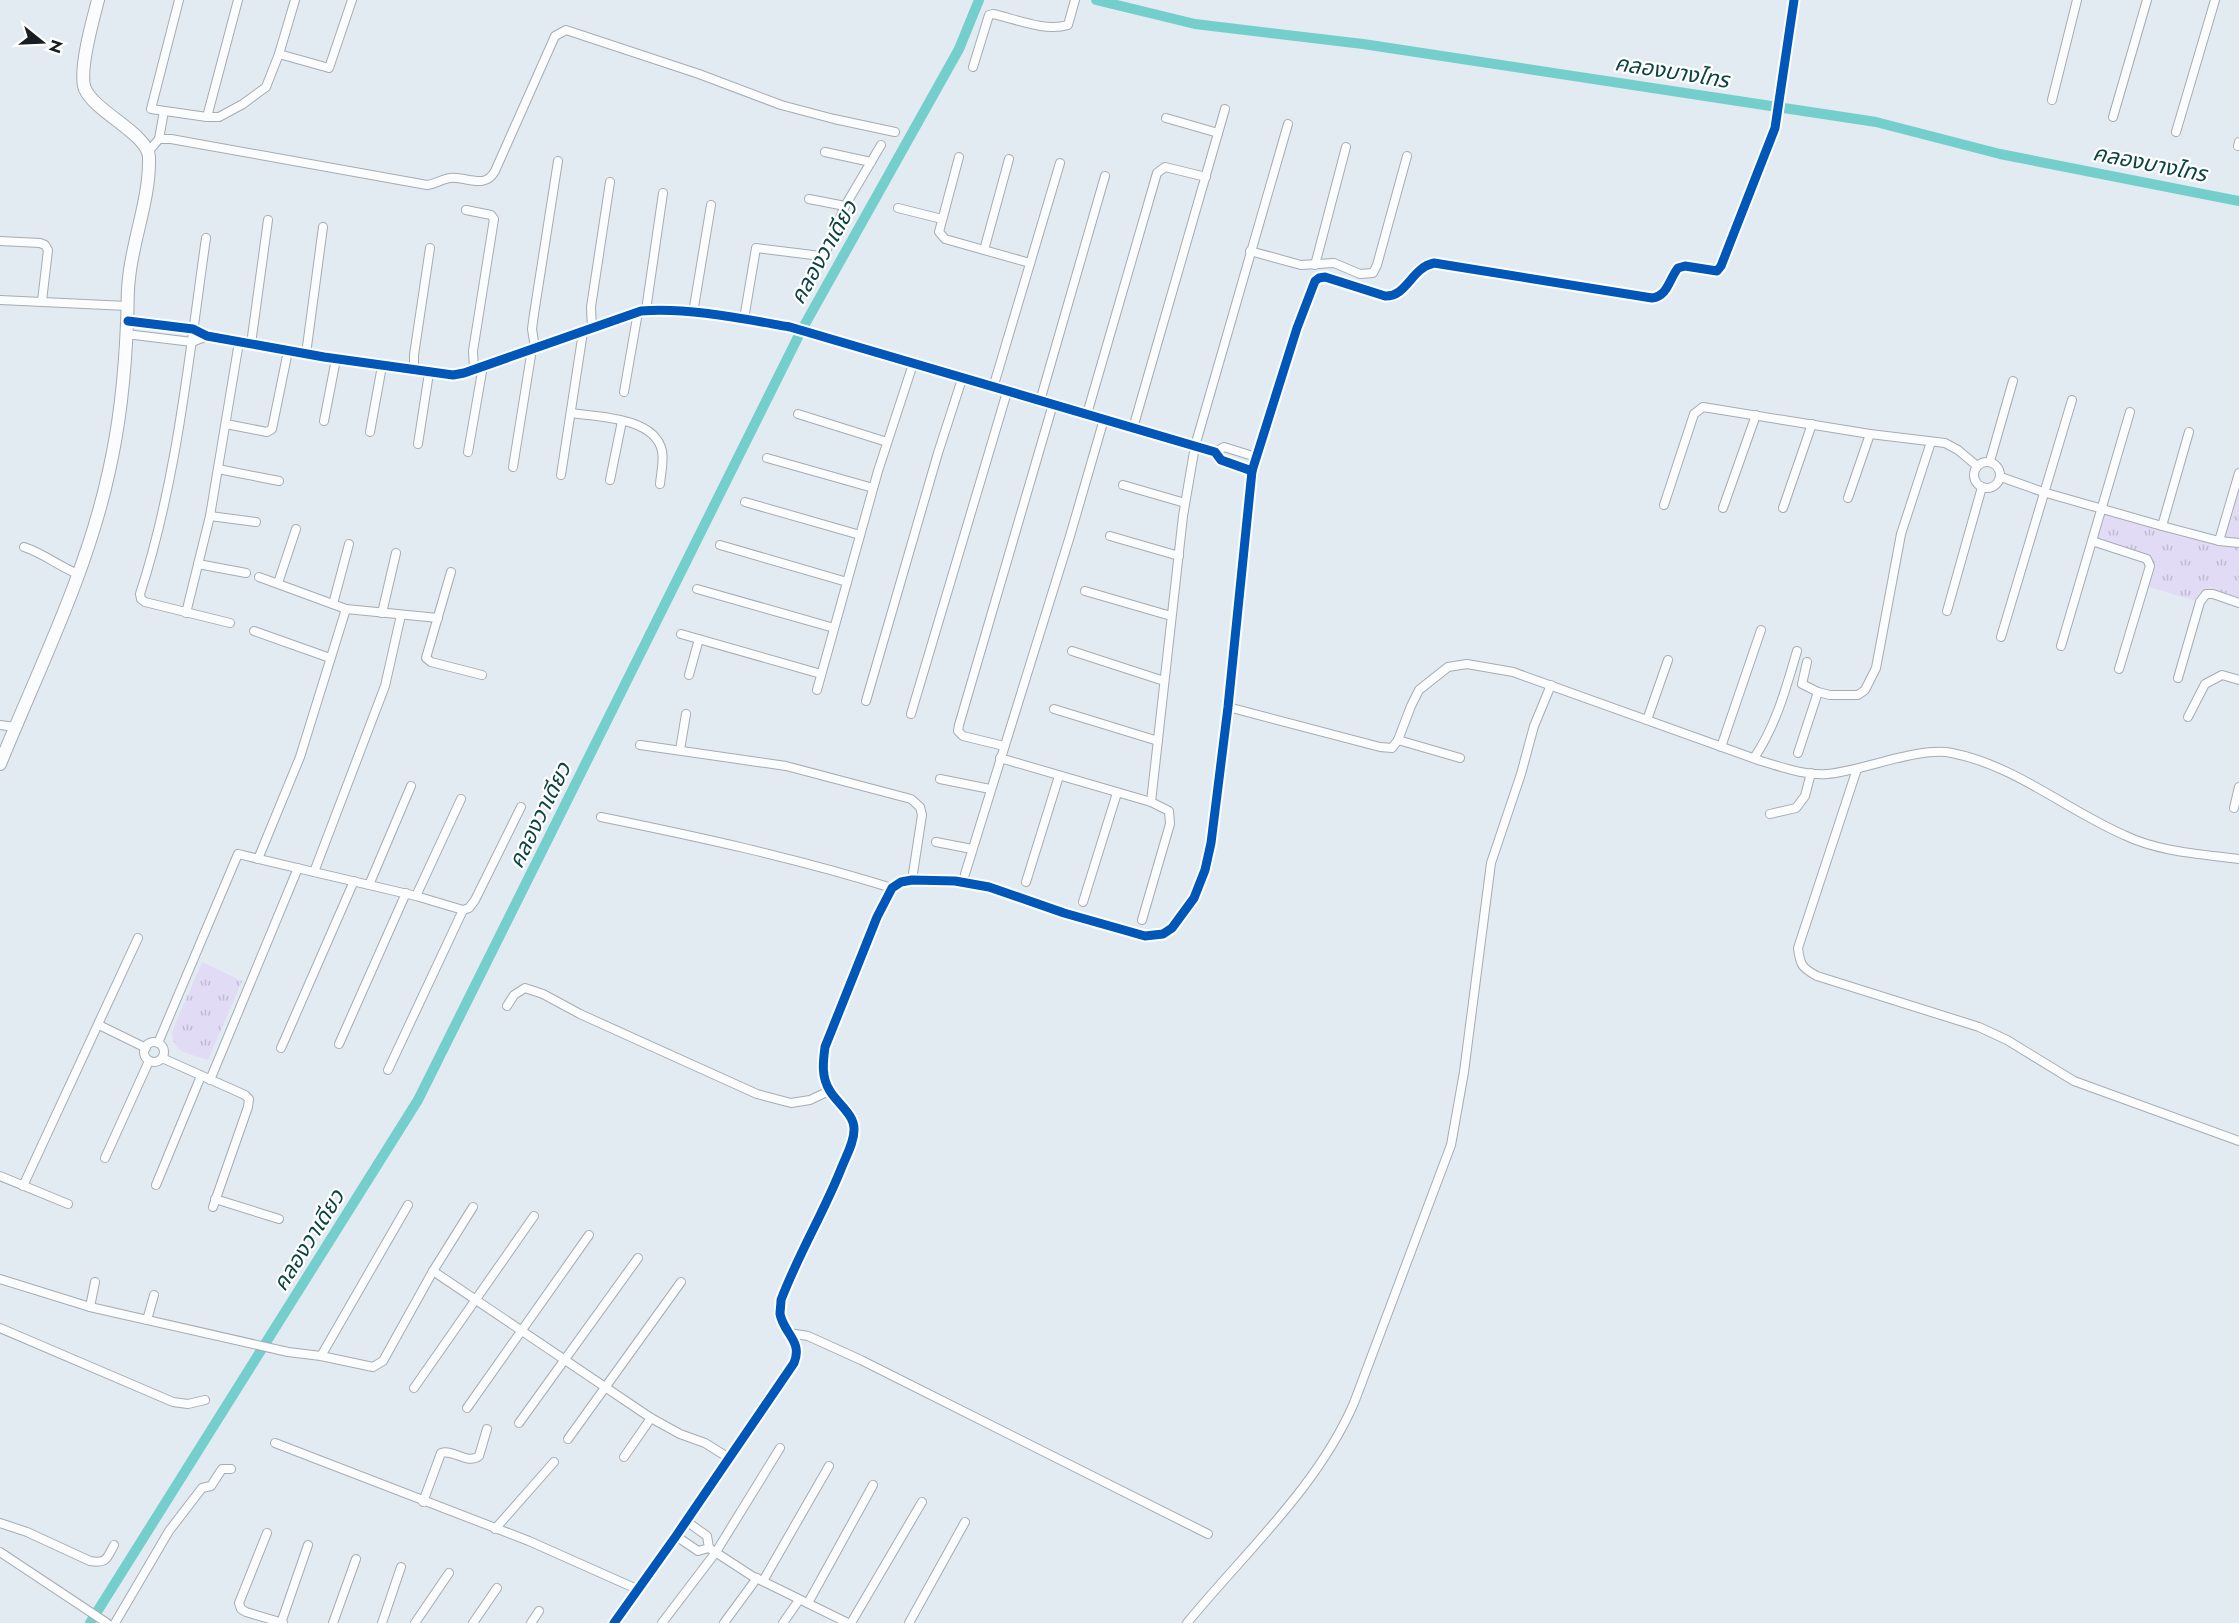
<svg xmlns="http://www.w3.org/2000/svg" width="2239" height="1623" viewBox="0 0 2239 1623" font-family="Jost,'Noto Sans Thai',sans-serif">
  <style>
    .grass { fill: url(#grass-tufts) }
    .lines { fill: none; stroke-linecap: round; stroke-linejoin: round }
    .canal { stroke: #74cfcc; stroke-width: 10 }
    .street-casing { stroke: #a6acb2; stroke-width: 10 }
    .secondary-casing { stroke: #a6acb2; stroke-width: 14 }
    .street { stroke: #fbfcfd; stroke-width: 8 }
    .secondary { stroke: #fbfcfd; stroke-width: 12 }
    .cycleway-casing { stroke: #fff; stroke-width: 13 }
    .cycleway { stroke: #0057b8; stroke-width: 9 }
    .labels { text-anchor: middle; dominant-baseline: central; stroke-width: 4.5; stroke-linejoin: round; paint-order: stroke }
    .water-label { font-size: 22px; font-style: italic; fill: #0a4340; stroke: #fff }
  </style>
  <defs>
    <pattern id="grass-tufts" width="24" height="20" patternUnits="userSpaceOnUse" patternTransform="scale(1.5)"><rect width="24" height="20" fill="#e1dbf6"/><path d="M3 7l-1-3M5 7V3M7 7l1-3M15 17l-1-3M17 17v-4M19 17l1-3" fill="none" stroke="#c0bcd3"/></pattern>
  </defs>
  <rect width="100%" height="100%" fill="#e2eaf2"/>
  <g class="grass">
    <path d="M2239,472V603L2203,592L2200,602L2142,585L2149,560L2090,546L2103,508L2219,541Z"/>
    <path d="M202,962L242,981L208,1060C189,1053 173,1054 172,1032Z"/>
  </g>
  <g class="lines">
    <g class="canal">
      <path d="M1096,0L1195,24L1363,44L1876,122L2000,154L2239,201"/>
      <path d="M90,1623L418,1100L800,333L959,49L979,0"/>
    </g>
    <g class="street-casing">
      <g id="street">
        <path d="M179,0L151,109L207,117H219L243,104L266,87L279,54L295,0"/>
        <path d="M279,54L329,68L352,0"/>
        <path d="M973,67L989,15L993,14C1016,19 1045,32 1068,25L1075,0"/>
        <path d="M2052,100L2077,0"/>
        <path d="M207,117L238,0"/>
        <path d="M2113,117L2147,0"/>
        <path d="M1166,118L1218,133"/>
        <path d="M2176,132L2215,0"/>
        <path d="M159,139L164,111"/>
        <path d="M2238,146L2239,142"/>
        <path d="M148,152L159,139H171L427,185C436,184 442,179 450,178C466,176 485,190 495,171L555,36L566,30L699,74L781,105L834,119L895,132"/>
        <path d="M825,152L871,162"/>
        <path d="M959,157L939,232L945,239L1030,263"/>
        <path d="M809,199L845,206"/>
        <path d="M898,208L942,219"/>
        <path d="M466,210L491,215L494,219L473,351L474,370"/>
        <path d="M206,238C189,356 177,481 140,594L141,599L145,602L230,623"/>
        <path d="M0,241L40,243L45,245L48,250L42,301"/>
        <path d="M984,250L1009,159"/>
        <path d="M1250,251L1301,265L1334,263L1360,274L1373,273L1377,265L1407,156"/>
        <path d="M1315,265L1346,147"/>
        <path d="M0,300L127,306"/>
        <path d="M646,310L663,193"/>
        <path d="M693,313L711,205"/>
        <path d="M744,319L756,248L821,256L825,254L845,206L881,145"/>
        <path d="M128,321L193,329L207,336L324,357L453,375L464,373L641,311C687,307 744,319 790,327L1215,452L1221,460L1252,471"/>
        <path d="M592,329L591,307L610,182"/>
        <path d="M126,334L192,342L207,336"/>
        <path d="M251,344L268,220"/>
        <path d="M535,348L532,329L534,314L558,161"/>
        <path d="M306,354L323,227"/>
        <path d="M414,371V355L430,248"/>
        <path d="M993,388L1060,163"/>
        <path d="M624,392L638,312"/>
        <path d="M1040,401L1105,176"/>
        <path d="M571,413C598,417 655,417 662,451C664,461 661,473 660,484"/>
        <path d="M798,414L887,442"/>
        <path d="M1087,414L1157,173L1165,167L1206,177"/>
        <path d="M324,421L336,359"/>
        <path d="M226,424L267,432L272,429L288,351"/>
        <path d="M1133,428L1225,109"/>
        <path d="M370,432L382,366"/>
        <path d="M418,444L429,373"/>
        <path d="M468,452L483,366"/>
        <path d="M1215,452L1224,447L1256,457"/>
        <path d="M767,458L873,488"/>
        <path d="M1990,461L2013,381"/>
        <circle cx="1987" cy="475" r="13"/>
        <path d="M513,467L532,349"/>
        <path d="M218,469L279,481"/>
        <path d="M561,475L583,332"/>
        <path d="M2001,477L2043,492L2162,526L2219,541L2239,543"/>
        <path d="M610,480L622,421"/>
        <path d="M1123,485L1185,503"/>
        <path d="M1848,498L1870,434"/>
        <path d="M745,502L860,535"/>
        <path d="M1664,505L1694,414L1703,407L1870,434L1945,443L1958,450L1977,466"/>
        <path d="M1723,508L1756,415"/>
        <path d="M1783,508L1812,424"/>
        <path d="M210,516L256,522"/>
        <path d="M2162,526L2189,432"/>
        <path d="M1110,536L1179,556"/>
        <path d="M2092,541L2147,559L2150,566L2119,669"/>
        <path d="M2219,541L2239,473"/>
        <path d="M720,545L847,582"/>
        <path d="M24,547C45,554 58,566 78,574"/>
        <path d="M198,564L246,573"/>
        <path d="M451,572L426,658L431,662L482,675"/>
        <path d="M259,577L346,609L438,618"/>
        <path d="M278,583L296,529"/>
        <path d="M697,589L834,628"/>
        <path d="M1085,591L1171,616"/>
        <path d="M333,604L349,544"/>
        <path d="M1947,611L1982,487"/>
        <path d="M186,613L210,516L239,342"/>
        <path d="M382,613L396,553"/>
        <path d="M254,631L330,658"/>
        <path d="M681,634L821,674"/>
        <path d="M2001,637L2072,400"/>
        <path d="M2061,646L2130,412"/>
        <path d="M1072,651L1164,681"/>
        <path d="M1807,662L1802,684L1818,692"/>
        <path d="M689,675L699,639"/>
        <path d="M2178,678L2200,602L2206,594H2213L2239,603"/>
        <path d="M817,690L878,471L913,364"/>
        <path d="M866,701L938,453L962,379"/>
        <path d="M1228,707L1380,747L1392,748L1398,740L1411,706L1419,690L1448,667L1467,664L1513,672L1761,761C1782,767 1805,776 1827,774C1863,771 1919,746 1952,753C2016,766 2065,809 2124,835C2159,852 2201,854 2239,859"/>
        <path d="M1054,709L1158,741"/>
        <path d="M911,714L1007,392"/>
        <path d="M2188,717L2205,684L2222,675L2239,680"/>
        <path d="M1647,720L1668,660"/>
        <path d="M0,725L15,727"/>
        <path d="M1398,740L1460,758"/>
        <path d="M640,745L786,766L911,799L920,807L922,815L912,880"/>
        <path d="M1004,746L963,736L958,731L959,725L1053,404"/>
        <path d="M1721,747L1761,630"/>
        <path d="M680,750L686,714"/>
        <path d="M1798,753L1818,692L1830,695H1858L1865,690L1876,668L1901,534L1931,442"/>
        <path d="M1000,758L1151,802L1169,811L1170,824L1142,920"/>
        <path d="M1754,758C1776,726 1786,688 1797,651"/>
        <path d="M1857,769L1798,948C1800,965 1802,968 1817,976L1979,1027L2007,1040L2074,1081L2239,1141"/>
        <path d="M940,779L990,789"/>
        <path d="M1151,802L1183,516L1195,446L1288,124"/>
        <path d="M2234,808L2239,787"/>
        <path d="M1770,814L1796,808L1805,796L1811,773"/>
        <path d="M601,817C699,837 796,858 892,888"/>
        <path d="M936,842L972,849"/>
        <path d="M258,859L300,757L346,609"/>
        <path d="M314,872L385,686L401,615"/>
        <path d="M965,874L1070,536L1104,419"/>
        <path d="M1026,882L1059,776"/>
        <path d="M369,885L411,786"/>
        <path d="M416,896L461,799"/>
        <path d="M1083,902L1117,793"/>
        <path d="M507,1006L514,995L525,988L543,994L580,1014L757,1094L791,1103L810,1100L829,1091"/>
        <path d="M99,1025L146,1048"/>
        <circle cx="154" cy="1052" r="10"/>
        <path d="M158,1043L238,854L416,896L463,910"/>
        <path d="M339,1044L406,893"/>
        <path d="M281,1048L354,881"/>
        <path d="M162,1058L245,1095L249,1099L248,1107L213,1207"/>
        <path d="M388,1070L463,910L469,908L475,900L521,807"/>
        <path d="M210,1080L298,868"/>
        <path d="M105,1158L149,1061"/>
        <path d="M0,1176L68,1204"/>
        <path d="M156,1185L201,1076"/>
        <path d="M23,1186L138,938"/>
        <path d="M215,1199L279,1219"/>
        <path d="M433,1271L651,1418L680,1434L705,1443L729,1458"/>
        <path d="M0,1279L90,1307L288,1352L321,1356L373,1367L383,1361L433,1271L473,1207"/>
        <path d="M90,1307L95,1282"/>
        <path d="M147,1320L154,1295"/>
        <path d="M0,1328L173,1402L188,1404L205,1400"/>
        <path d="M789,1333L808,1336L861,1360L1208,1534"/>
        <path d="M321,1356L408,1205"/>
        <path d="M414,1388L534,1216"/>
        <path d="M467,1408L589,1235"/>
        <path d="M519,1423L638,1258"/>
        <path d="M568,1439L681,1282"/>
        <path d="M275,1443L529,1541L639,1590"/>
        <path d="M624,1457L651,1418"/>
        <path d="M423,1502L441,1453C454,1449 467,1465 479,1456L487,1429"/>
        <path d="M686,1521L707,1536L709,1548L752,1576L848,1623"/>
        <path d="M0,1523L27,1532L90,1561C107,1564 107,1558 114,1545"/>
        <path d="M495,1529L554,1462"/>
        <path d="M267,1533L239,1603L241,1609L246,1612L283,1623"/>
        <path d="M676,1536L698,1551L709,1548"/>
        <path d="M0,1552L107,1623"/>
        <path d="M763,1581L829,1466"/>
        <path d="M808,1603L873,1485"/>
        <path d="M115,1623L169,1531L202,1488L211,1486L222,1469H231"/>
        <path d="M281,1623L308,1545"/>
        <path d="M333,1623L356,1559"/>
        <path d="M382,1623L401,1567"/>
        <path d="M415,1623L449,1573"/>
        <path d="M473,1623L497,1588"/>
        <path d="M531,1623L539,1611"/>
        <path d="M614,1623L676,1536L794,1363C803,1341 784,1334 780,1314C780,1310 781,1305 781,1300C798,1255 823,1214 841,1169C846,1156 854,1143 854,1130C855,1115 837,1103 830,1091C821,1077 823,1062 825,1047L877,917L892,888L901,882L912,880L955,881L989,887L1064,913L1145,936L1163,934L1172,928L1194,898L1205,870L1211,843L1228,707L1252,471L1297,328L1315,281L1319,278L1325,277L1385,296C1407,297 1411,268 1434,263L1652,298C1668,296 1669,279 1678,268L1685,266L1717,271L1721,266L1775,128L1794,0"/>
        <path d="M662,1623L716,1552L780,1448"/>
        <path d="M724,1623L757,1578"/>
        <path d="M783,1623L799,1600"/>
        <path d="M851,1623L922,1502"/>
        <path d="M909,1623L965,1522"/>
        <path d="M1187,1623C1245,1552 1317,1488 1354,1403L1451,1145L1464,1072L1491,863L1521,774L1534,726L1551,685"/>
      </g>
    </g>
    <g class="secondary-casing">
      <path id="secondary" d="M0,764C39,668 87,573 109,471C120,423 125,373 127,323C128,308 127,293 129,278C133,238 150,199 149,157C148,134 95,112 85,89C78,72 93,19 98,0"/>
    </g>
    <use href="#street" class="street"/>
    <use href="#secondary" class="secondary"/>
    <g class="cycleway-casing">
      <g id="cycleway">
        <path d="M128,321L193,329L207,336L324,357L453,375L464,373L641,311C687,307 744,319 790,327L1215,452L1221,460L1252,471"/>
        <path d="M614,1623L676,1536L794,1363C803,1341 784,1334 780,1314C780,1310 781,1305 781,1300C798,1255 823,1214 841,1169C846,1156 854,1143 854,1130C855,1115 837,1103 830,1091C821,1077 823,1062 825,1047L877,917L892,888L901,882L912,880L955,881L989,887L1064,913L1145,936L1163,934L1172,928L1194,898L1205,870L1211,843L1228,707L1252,471L1297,328L1315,281L1319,278L1325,277L1385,296C1407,297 1411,268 1434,263L1652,298C1668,296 1669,279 1678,268L1685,266L1717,271L1721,266L1775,128L1794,0"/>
      </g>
    </g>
    <use href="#cycleway" class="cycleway"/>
  </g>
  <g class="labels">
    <g class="water-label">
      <text transform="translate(1672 71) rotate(9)">คลองบางไทร</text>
      <text transform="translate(2150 163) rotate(11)">คลองบางไทร</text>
      <text transform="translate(823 252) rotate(-61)">คลองวาเดียว</text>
      <text transform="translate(539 815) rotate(-64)">คลองวาเดียว</text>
      <text transform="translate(308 1240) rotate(-58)">คลองวาเดียว</text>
    </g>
  </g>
  <g transform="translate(42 42) rotate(108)" stroke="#ffffff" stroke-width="4.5" paint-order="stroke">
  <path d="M0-4.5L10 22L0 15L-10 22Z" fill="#171d22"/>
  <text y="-9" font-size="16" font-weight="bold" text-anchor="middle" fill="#171d22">N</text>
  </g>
</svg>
